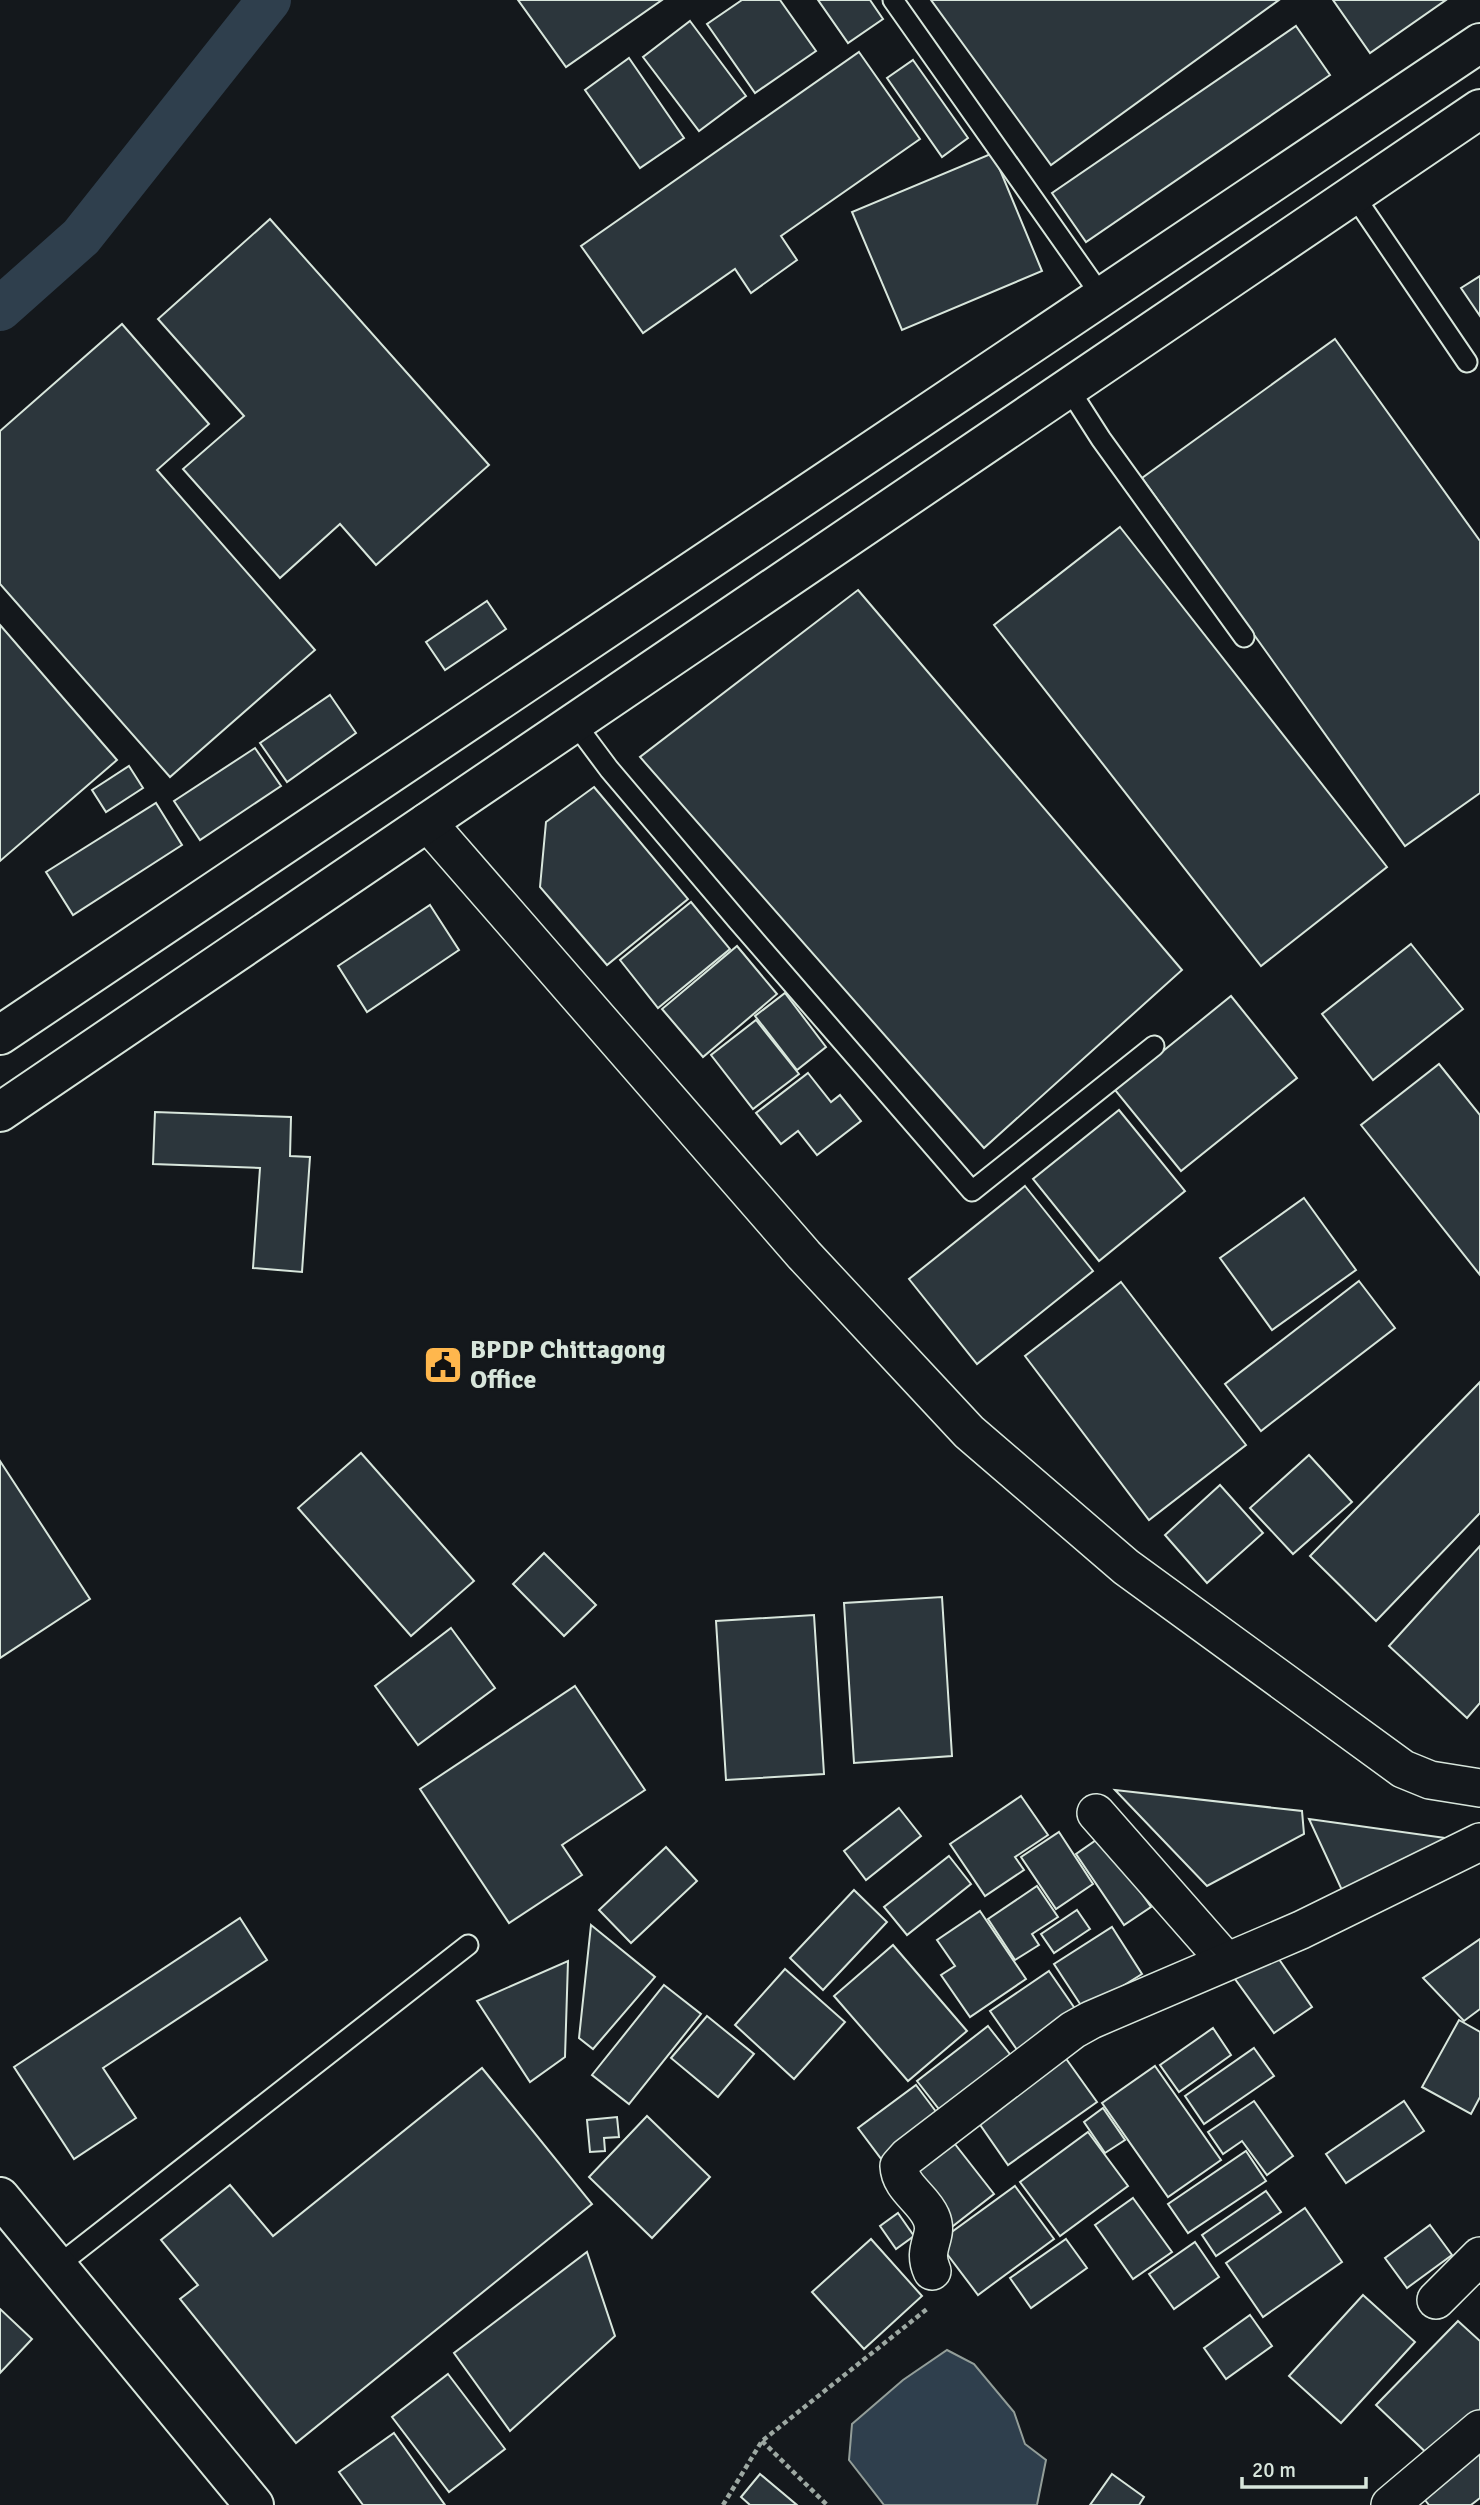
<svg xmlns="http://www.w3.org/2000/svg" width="1480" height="2505" viewBox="0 0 1480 2505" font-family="Signika,sans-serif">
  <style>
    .water { fill: #2f3f4d; stroke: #939e99; stroke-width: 2 }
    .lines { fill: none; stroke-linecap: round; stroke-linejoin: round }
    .canal { stroke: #2f3f4d; stroke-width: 44 }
    .building { fill: #2c363c; stroke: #d8e6dc; stroke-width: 2 }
    .service-casing { stroke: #d8e6dc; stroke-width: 23 }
    .minor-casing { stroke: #d8e6dc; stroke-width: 40 }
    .tertiary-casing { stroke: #d8e6dc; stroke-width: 42 }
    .path { stroke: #9da8a2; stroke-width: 4.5; stroke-dasharray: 5 3.5; stroke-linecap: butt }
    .service { stroke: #14181c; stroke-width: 19 }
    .minor { stroke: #14181c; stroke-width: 37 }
    .tertiary { stroke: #14181c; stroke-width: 38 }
    .labels { text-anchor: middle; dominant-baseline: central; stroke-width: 5; stroke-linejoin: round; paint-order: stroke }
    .poi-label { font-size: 26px; font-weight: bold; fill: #d8e6dc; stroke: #14181c; text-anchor: start }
  </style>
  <rect width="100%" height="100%" fill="#14181c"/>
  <path class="water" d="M947,2350L974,2364L1014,2412L1025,2444L1046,2460L1037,2505H884L849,2460L852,2424L903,2380Z"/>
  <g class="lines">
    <path class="canal" d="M0,309L81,237L269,0"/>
  </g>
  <g class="building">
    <path d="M518,0H662L566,67Z"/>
    <path d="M742,0H780L816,51L755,93L707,24Z"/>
    <path d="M818,0H870L883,19L848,43Z"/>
    <path d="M931,0H1279L1051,165Z"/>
    <path d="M1333,0H1446L1370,53Z"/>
    <path d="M690,21L746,96L699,131L643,57Z"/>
    <path d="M1296,26L1330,75L1086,242L1052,193Z"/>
    <path d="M859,52L920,139L781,236L797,260L751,293L735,269L643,333L581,246Z"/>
    <path d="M629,58L684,138L640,168L585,90Z"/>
    <path d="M913,60L968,138L942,157L887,78Z"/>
    <path d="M993,153L1042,271L902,330L852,212Z"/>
    <path d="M270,219L489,465L376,565L340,524L280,578L183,469L244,416L158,319Z"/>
    <path d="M1480,276V316L1461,288Z"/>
    <path d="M122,324L209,424L157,470L315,650L170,777L0,584V431Z"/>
    <path d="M1335,339L1480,541V793L1405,846L1142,478Z"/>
    <path d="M1120,527L1387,867L1261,966L994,625Z"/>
    <path d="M858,590L1182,970L984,1148L640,757Z"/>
    <path d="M487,601L506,629L445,670L426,642Z"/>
    <path d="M0,625L117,760L0,861Z"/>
    <path d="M330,695L356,733L287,782L260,743Z"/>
    <path d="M255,748L281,786L200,840L174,801Z"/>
    <path d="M129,766L143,788L106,812L92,790Z"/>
    <path d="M594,787L688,899L607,965L540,887L546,822Z"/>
    <path d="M156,803L182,845L73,915L46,872Z"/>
    <path d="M691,902L730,949L658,1008L620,960Z"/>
    <path d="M430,905L459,950L367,1012L338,966Z"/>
    <path d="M1411,944L1463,1009L1373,1080L1322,1014Z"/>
    <path d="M737,946L777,994L703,1057L662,1009Z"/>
    <path d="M785,993L826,1047L797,1070L755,1016Z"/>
    <path d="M1231,996L1297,1078L1181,1171L1115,1090Z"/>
    <path d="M756,1020L799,1074L753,1109L711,1055Z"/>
    <path d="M1439,1064L1480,1115V1275L1361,1125Z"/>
    <path d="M808,1073L831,1102L840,1095L861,1121L817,1155L798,1131L781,1144L756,1113Z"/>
    <path d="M1119,1110L1185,1191L1099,1261L1033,1179Z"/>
    <path d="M155,1112L291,1117L290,1156L310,1157L302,1272L253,1268L260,1168L153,1164Z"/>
    <path d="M1025,1186L1093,1271L977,1364L909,1279Z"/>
    <path d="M1304,1198L1356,1270L1272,1330L1220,1258Z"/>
    <path d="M1359,1281L1395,1328L1261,1431L1225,1384Z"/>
    <path d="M1121,1282L1246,1445L1149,1520L1025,1356Z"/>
    <path d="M1480,1382V1513L1376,1621L1310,1556Z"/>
    <path d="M361,1453L474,1581L411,1636L298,1508Z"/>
    <path d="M1309,1455L1352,1502L1293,1554L1250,1508Z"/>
    <path d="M0,1461L90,1599L0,1658Z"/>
    <path d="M1220,1485L1263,1533L1207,1583L1165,1535Z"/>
    <path d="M1480,1546V1703L1467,1718L1389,1646Z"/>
    <path d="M544,1553L596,1605L564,1636L513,1584Z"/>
    <path d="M942,1597L952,1756L854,1763L844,1603Z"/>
    <path d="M814,1615L824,1774L726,1780L716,1621Z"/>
    <path d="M451,1628L495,1688L418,1745L375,1686Z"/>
    <path d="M575,1686L645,1790L562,1845L582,1875L509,1923L420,1789Z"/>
    <path d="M1115,1790L1302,1811L1304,1834L1207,1886Z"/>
    <path d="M1021,1796L1048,1835L1015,1857L1024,1870L985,1896L950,1844Z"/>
    <path d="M899,1808L921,1836L866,1880L844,1851Z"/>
    <path d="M1309,1819L1474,1842L1347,1901Z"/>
    <path d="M1059,1832L1093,1884L1056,1909L1021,1857Z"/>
    <path d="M1102,1836L1151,1907L1124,1925L1076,1854Z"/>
    <path d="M666,1847L697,1881L631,1943L599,1910Z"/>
    <path d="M949,1856L971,1884L907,1935L884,1907Z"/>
    <path d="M1037,1886L1058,1917L1032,1934L1039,1945L1015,1960L988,1919Z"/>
    <path d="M854,1890L887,1922L823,1990L790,1958Z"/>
    <path d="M1077,1910L1090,1929L1054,1953L1041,1934Z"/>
    <path d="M980,1911L1026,1979L970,2017L941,1975L955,1966L937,1940Z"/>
    <path d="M240,1918L267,1960L103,2068L136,2118L74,2159L14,2067Z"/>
    <path d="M591,1925L655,1977L593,2049L579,2038Z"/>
    <path d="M1112,1927L1142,1974L1084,2010L1054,1964Z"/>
    <path d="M1480,1939V2009L1464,2021L1423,1978Z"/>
    <path d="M893,1945L967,2031L908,2081L834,1996Z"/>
    <path d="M1274,1952L1312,2007L1274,2033L1235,1979Z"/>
    <path d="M568,1961L565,2057L530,2082L477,2001Z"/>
    <path d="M785,1969L845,2022L794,2079L735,2025Z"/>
    <path d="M1049,1971L1078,2013L1020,2054L990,2011Z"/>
    <path d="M664,1985L701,2014L629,2104L592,2075Z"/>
    <path d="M707,2016L754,2054L718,2097L671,2058Z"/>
    <path d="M1459,2020L1480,2032V2097L1471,2114L1422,2087Z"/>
    <path d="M988,2026L1013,2058L942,2113L917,2081Z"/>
    <path d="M1213,2028L1231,2055L1179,2092L1160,2065Z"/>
    <path d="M1254,2048L1274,2076L1204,2124L1185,2096Z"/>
    <path d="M1062,2053L1097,2102L1008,2165L974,2116Z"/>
    <path d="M1155,2066L1221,2160L1168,2197L1102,2103Z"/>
    <path d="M482,2068L592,2204L296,2443L180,2299L198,2285L161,2240L230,2185L273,2236Z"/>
    <path d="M916,2085L943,2121L885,2164L858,2128Z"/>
    <path d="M1254,2101L1293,2156L1267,2175L1242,2141L1223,2154L1208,2132Z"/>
    <path d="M1404,2101L1424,2131L1346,2183L1326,2154Z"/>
    <path d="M1103,2108L1125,2140L1105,2153L1084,2122Z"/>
    <path d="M647,2116L710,2177L652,2238L589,2177Z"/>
    <path d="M617,2117L619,2137L604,2138L605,2151L590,2152L587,2120Z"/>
    <path d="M1088,2132L1128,2186L1060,2236L1020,2182Z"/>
    <path d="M951,2139L994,2194L953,2226L910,2171Z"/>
    <path d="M1246,2151L1266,2181L1188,2233L1168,2204Z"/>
    <path d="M1015,2186L1054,2239L978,2295L938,2242Z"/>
    <path d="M1266,2191L1281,2212L1216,2256L1202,2235Z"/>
    <path d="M1133,2198L1172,2252L1133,2279L1095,2225Z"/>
    <path d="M1305,2208L1342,2262L1263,2317L1226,2263Z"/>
    <path d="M898,2213L914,2236L896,2249L880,2226Z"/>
    <path d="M1430,2225L1452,2255L1407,2288L1385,2258Z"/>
    <path d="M871,2239L922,2296L864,2349L812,2292Z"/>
    <path d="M1066,2239L1087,2268L1031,2308L1010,2278Z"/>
    <path d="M1195,2242L1219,2277L1174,2309L1149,2274Z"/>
    <path d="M587,2252L615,2336L510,2431L454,2353Z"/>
    <path d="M1363,2295L1415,2342L1341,2423L1289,2376Z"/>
    <path d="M0,2309L32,2339L0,2373Z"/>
    <path d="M1250,2315L1272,2346L1226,2379L1204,2348Z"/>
    <path d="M1458,2321L1480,2341V2412L1434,2460L1376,2405Z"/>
    <path d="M448,2374L505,2449L449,2492L392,2417Z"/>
    <path d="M394,2433L445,2505H363L339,2472Z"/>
    <path d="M1480,2451V2498L1471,2505H1429L1421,2495Z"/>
    <path d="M760,2474L797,2505H750L741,2497Z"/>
    <path d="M1112,2474L1144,2497L1139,2505H1090Z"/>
  </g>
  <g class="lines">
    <g class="service-casing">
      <g id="service">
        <path d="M893,0L1103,298"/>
        <path d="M1353,194L1467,362"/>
        <path d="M1069,389L1101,439L1244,637"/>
        <path d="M574,722L609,769L738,921L972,1191L1154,1046"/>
        <path d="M56,2267L468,1945"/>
      </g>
    </g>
    <g class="minor-casing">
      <g id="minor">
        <path d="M427,822L804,1255L969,1432L1126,1567L1403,1769L1430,1780L1480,1788"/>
        <path d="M1096,1813L1226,1961"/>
        <path d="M932,2271C921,2247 940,2237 931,2217C923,2198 900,2188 899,2166L907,2157L1073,2030L1091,2020L1301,1930L1480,1842"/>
        <path d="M1436,2300L1480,2256"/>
        <path d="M1390,2505L1480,2429"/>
      </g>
    </g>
    <g class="tertiary-casing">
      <g id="tertiary">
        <path d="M0,1035L1480,43"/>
        <path d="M0,1112L1480,109"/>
        <path d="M0,2197L254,2505"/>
      </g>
    </g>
    <g class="path">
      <path d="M762,2441L827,2505"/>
      <path d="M723,2505L762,2441L927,2309"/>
    </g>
    <use href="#service" class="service"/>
    <use href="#minor" class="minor"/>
    <use href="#tertiary" class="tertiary"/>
  </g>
  <defs>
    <g id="civic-square" transform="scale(2.0125)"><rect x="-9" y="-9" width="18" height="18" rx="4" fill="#ffb74d" stroke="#14181c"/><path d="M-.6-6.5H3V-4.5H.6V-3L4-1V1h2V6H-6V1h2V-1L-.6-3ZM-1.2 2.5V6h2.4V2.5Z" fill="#111"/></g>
  </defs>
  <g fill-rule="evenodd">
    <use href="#civic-square" x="443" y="1365"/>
  </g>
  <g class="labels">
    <g class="poi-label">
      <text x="470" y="1350">BPDP Chittagong<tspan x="470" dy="30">Office</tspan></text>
    </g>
  </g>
  <path d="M1242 2477v10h124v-10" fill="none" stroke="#d8e6dc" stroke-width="3.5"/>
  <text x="1252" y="2477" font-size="21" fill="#d8e6dc" stroke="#14181c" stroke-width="5" paint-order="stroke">20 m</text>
</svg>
